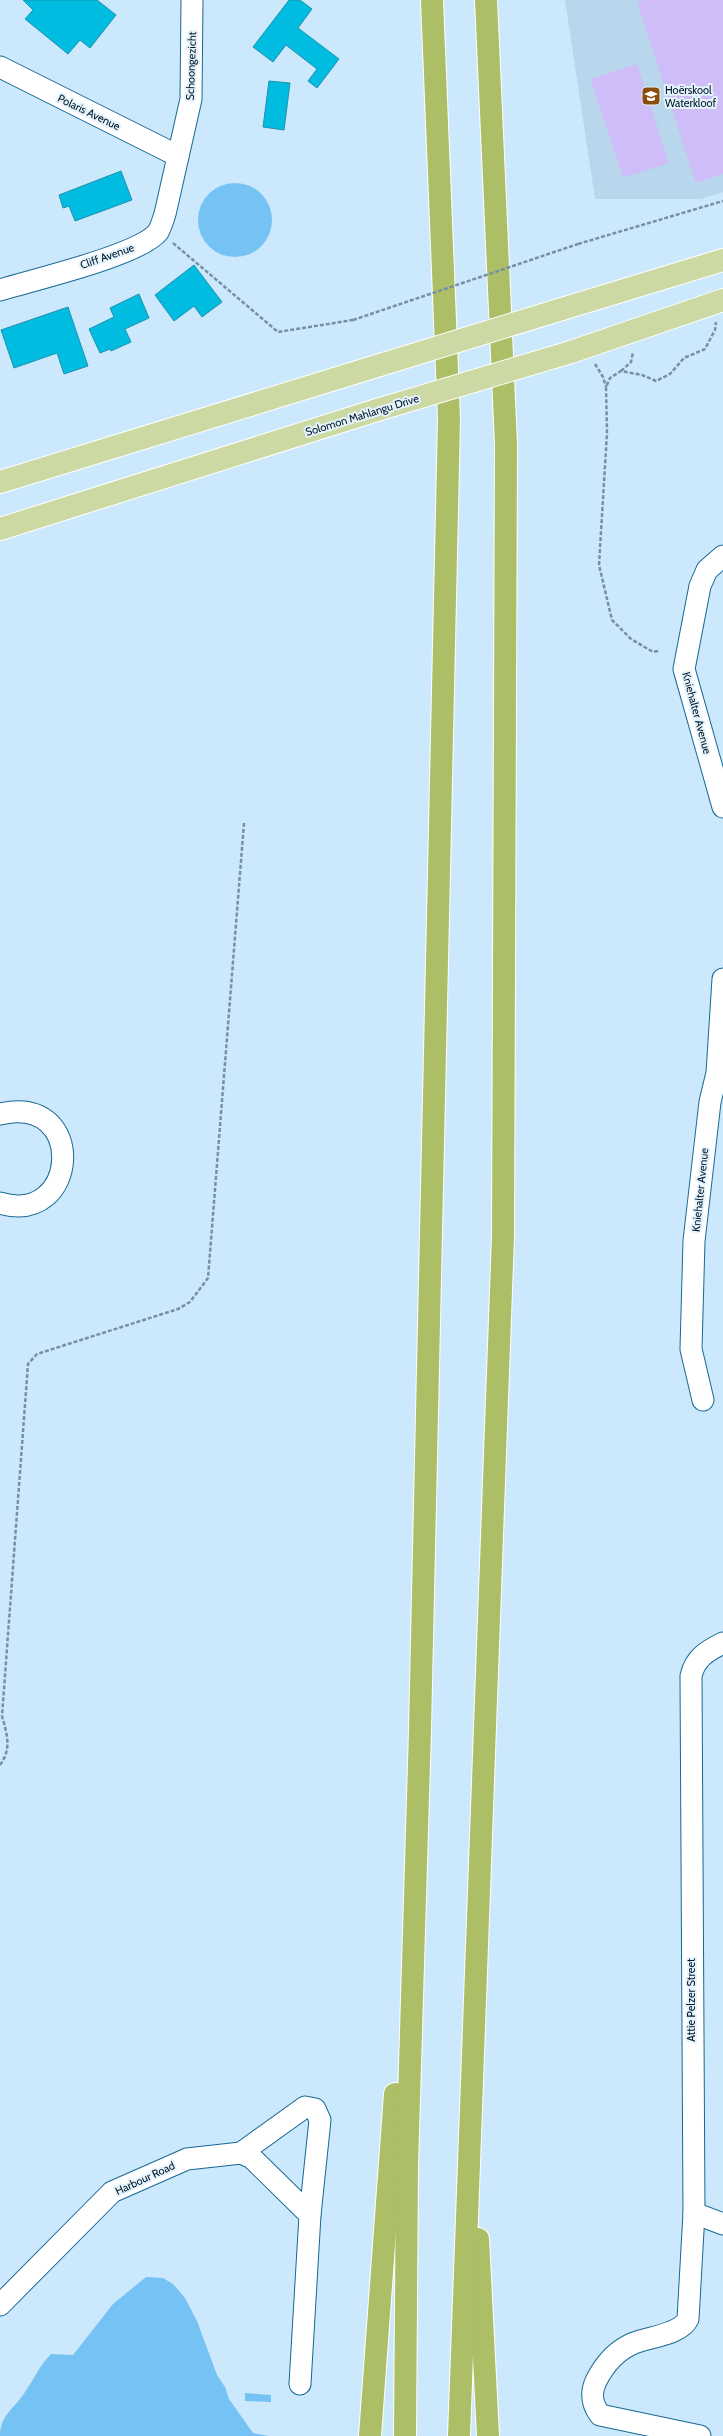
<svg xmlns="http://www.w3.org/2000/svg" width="723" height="2436" viewBox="0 0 723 2436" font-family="Cabin,sans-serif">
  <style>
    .built { fill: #b8d7ed }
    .green { fill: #cfbdf7 }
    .water { fill: #75c2f5 }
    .building { fill: #01bce1; stroke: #2191ac }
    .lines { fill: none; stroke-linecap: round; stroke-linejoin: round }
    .street-casing { stroke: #176995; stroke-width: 23 }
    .primary-casing { stroke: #fff; stroke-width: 24 }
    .highway-casing { stroke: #fff; stroke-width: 24 }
    .path { stroke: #7690a3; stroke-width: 2.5; stroke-dasharray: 4 2; stroke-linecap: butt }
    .street { stroke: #fff; stroke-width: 21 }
    .primary { stroke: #cdd9a3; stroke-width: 22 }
    .highway { stroke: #acbf66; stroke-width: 22 }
    .primary-bridge-casing { stroke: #fff; stroke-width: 24; stroke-linecap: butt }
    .path-bridge { stroke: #7690a3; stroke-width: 2.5; stroke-dasharray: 4 2; stroke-linecap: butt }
    .primary-bridge { stroke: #cdd9a3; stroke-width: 22 }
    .labels { text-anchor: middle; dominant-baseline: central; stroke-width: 4; stroke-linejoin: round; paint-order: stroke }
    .street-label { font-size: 11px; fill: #001829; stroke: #e5f3fd }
    .poi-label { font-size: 11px; fill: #001829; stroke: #e5f3fd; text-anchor: start }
  </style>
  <rect width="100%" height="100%" fill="#cce8fc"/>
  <path class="built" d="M565,0H723V192L701,199H595Z"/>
  <g class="green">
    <path d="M645,0H723V174L696,183L637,3Z"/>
    <path d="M637,64L669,163L623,178L590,79Z"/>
  </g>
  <g class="water">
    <circle cx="235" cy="220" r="37"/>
    <path d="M146,2277L163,2278L173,2284L185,2298L197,2321L217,2375L225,2387L229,2399L253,2433L269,2436H0C0,2415 15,2408 25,2392C35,2378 39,2366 51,2354L73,2355L113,2304Z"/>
    <path d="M245,2393L271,2395V2402L245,2401Z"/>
  </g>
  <g class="building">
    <path d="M23,0H97L116,15L90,48L80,40L68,54L25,19L33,10Z"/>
    <path d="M289,0H300L312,9L298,28L339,59L317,88L308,81L317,69L286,45L273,62L253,47Z"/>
    <path d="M269,81L290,83L284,130L263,127Z"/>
    <path d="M121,171L132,200L75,221L69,206L63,208L59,195Z"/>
    <path d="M194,265L222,302L202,317L194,306L174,321L155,295Z"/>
    <path d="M139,294L149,318L125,329L131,342L111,351L110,349L100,353L89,329L114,317L110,308Z"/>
    <path d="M68,307L88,366L64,374L57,353L14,368L1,330Z"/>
  </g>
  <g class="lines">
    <g class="street-casing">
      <g id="street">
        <path d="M0,67L178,156"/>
        <path d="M0,290C32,280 140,255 158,232C161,227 163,220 165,214L191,99L192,0"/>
        <path d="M723,556L707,570L700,586L684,669L723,807"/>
        <path d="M0,1114C88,1093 79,1227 0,1203"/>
        <path d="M703,1400L691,1349L694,1241L710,1102L717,1073L723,979"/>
        <path d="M241,2153L305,2107L315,2109L320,2120L310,2215L300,2384"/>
        <path d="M694,2213L723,2224"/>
        <path d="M0,2305L112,2192L187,2159L241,2153L252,2158L310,2215"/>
        <path d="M700,2436L600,2415C592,2404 590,2394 596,2381C604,2365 617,2350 634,2343C650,2337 681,2334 688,2319L694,2213L691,1676C695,1658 707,1651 723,1643"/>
      </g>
    </g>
    <g class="primary-casing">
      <g id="primary">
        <path d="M562,309L723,260"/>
        <path d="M571,352L723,300"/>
        <path d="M0,482L367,369"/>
        <path d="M0,529L377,410"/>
      </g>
    </g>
    <g class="highway-casing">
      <g id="highway">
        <path d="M478,2239L488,2436"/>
        <path d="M370,2436L395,2094"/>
        <path d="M405,2436L407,2166L420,1730L449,419L432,0"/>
        <path d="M459,2436L503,1236L506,444L486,0"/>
      </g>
    </g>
    <g class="path">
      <path d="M173,243L278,332L353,320"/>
      <path d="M578,244L723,201"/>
      <path d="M595,364L603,377L606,387"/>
      <path d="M621,371L631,362L633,352"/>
      <path d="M658,651L653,652L631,639L612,620L599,565L607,433L606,387L610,378L621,371L642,375L656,381L670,374L684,358L705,349L715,330L716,322"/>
      <path d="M0,1765C12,1749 7,1734 2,1716L28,1364L37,1354L178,1309L190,1302L208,1278L244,823"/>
    </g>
    <use href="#street" class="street"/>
    <use href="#primary" class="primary"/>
    <use href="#highway" class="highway"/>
    <g class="primary-bridge-casing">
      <g id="primary-bridge">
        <path d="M367,369L562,309"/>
        <path d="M377,410L571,352"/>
      </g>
    </g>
    <path class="path-bridge" d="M353,320L578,244"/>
    <use href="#primary-bridge" class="primary-bridge"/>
  </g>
  <defs>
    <g id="school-square" transform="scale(1)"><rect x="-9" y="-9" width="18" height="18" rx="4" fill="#8a4d0e" stroke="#e5f3fd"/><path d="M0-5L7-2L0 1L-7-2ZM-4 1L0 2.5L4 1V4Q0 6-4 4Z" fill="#fff"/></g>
  </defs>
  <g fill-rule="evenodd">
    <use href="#school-square" x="651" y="96"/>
  </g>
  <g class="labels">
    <g class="street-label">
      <text transform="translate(191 66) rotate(-88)">Schoongezicht</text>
      <text transform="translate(89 112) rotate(26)">Polaris Avenue</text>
      <text transform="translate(107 256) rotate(-19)">Cliff Avenue</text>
      <text transform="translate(362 415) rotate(-17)">Solomon Mahlangu Drive</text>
      <text transform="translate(697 713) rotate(75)">Kniehalter Avenue</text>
      <text transform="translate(700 1190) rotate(-84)">Kniehalter Avenue</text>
      <text transform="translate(691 2000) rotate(-90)">Attie Pelzer Street</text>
      <text transform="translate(145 2178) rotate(-25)">Harbour Road</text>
    </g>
    <g class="poi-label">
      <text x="665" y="90">Hoërskool<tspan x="665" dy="13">Waterkloof</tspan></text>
    </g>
  </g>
</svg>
